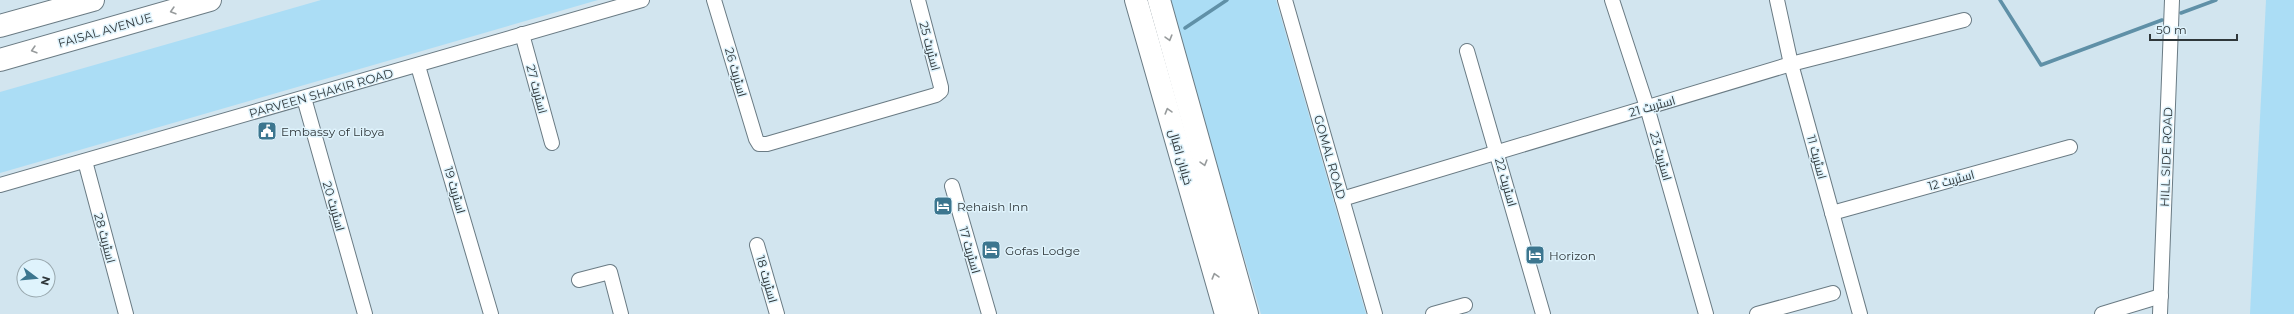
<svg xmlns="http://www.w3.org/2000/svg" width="2294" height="314" viewBox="0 0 2294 314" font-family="Montserrat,Cairo,sans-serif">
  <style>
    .green { fill: #abddf5 }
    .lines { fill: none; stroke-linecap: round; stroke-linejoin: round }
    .stream { stroke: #5f90a7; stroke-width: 3.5 }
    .minor-casing { stroke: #6a7b84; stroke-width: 16 }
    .primary-casing { stroke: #6a7b84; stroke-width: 24 }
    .minor { stroke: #fff; stroke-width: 14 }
    .primary { stroke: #fff; stroke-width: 22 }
    .oneway { stroke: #979b9c }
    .labels { text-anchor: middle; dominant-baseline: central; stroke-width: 3; stroke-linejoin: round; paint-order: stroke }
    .street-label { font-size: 12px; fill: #2f373a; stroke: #dff3fc }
    .poi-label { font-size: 12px; fill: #2f373a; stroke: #dff3fc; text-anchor: start }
  </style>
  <rect width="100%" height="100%" fill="#d2e5ef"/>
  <g class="green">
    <path d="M321,0H598L0,173V92Z"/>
    <path d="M1168,0H1276L1366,314H1261Z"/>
    <path d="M2266,0H2294V314H2250Z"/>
  </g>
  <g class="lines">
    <g class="stream">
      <path d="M2000,0L2041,65L2162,20"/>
      <path d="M2181,13L2216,0"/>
      <path d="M1185,28L1227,0"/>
    </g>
    <g class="minor-casing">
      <g id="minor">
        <path d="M714,0L756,139L759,144H767L936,95L941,91V87L918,0"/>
        <path d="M1285,0L1375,314"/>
        <path d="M1612,0L1647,107L1706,314"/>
        <path d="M1777,0L1791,64L1860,314"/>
        <path d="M522,34L552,143"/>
        <path d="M1467,51L1543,314"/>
        <path d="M418,66L491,314"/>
        <path d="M304,98L365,314"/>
        <path d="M85,161L126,314"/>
        <path d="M0,185L642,0"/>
        <path d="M952,186L989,314"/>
        <path d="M1342,199L1791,64L1964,20"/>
        <path d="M1832,213L2070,147"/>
        <path d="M757,245L777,314"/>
        <path d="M579,280L610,272L621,314"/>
        <path d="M1433,314L1465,305"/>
        <path d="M1757,314L1833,293"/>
        <path d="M2102,314L2161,296"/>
        <path d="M2160,314L2172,0"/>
      </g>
    </g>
    <g class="primary-casing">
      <g id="primary">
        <path d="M1136,0L1226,314"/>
        <path d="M1159,0L1247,314"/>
        <path d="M0,26L93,0"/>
        <path d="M0,60L210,0"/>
      </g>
    </g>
    <use href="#minor" class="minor"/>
    <use href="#primary" class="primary"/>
  </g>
  <defs><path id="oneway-chevron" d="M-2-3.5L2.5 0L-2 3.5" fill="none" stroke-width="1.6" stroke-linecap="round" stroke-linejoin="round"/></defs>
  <g class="oneway">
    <use href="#oneway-chevron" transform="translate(173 11) rotate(164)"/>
    <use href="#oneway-chevron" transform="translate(1169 38) rotate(74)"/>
    <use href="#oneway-chevron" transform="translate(34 50) rotate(164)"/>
    <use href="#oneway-chevron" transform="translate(1168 111) rotate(-106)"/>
    <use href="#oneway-chevron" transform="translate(1204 163) rotate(74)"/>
    <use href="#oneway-chevron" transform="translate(1215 276) rotate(-106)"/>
  </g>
  <defs>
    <g id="civic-square" transform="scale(1)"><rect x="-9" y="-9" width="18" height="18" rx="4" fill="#3c768f" stroke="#dff3fc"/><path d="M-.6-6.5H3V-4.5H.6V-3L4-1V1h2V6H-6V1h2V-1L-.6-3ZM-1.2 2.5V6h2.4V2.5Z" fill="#fff"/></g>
    <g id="hotel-square" transform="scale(1)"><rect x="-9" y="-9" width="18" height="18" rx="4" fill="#3c768f" stroke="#dff3fc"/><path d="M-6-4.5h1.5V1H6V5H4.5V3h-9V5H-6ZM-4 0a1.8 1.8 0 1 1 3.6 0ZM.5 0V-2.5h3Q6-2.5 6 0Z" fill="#fff"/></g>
  </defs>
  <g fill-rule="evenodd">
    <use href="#civic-square" x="267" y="131"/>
    <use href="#hotel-square" x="943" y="206"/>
    <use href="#hotel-square" x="991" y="250"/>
    <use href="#hotel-square" x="1535" y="255"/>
  </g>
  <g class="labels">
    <g class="street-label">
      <text transform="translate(105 30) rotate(-16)">FAISAL AVENUE</text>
      <text transform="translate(930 46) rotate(75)">اسٹریٹ 25</text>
      <text transform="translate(736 72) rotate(74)">اسٹریٹ 26</text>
      <text transform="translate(537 89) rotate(75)">اسٹریٹ 27</text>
      <text transform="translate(321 93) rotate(-16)">PARVEEN SHAKIR ROAD</text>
      <text transform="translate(1652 106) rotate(-16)">اسٹریٹ 21</text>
      <text transform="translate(1661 156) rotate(74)">اسٹریٹ 23</text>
      <text transform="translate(1181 157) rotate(74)">خیابان اقبال</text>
      <text transform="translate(1330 157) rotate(74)">GOMAL ROAD</text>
      <text transform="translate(1817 157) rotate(75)">اسٹریٹ 11</text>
      <text transform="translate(2166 157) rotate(-88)">HILL SIDE ROAD</text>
      <text transform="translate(1951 180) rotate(-15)">اسٹریٹ 12</text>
      <text transform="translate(1506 182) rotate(74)">اسٹریٹ 22</text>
      <text transform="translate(455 190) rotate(74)">اسٹریٹ 19</text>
      <text transform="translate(334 206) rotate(74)">اسٹریٹ 20</text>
      <text transform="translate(105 238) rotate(75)">اسٹریٹ 28</text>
      <text transform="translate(970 250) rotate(74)">اسٹریٹ 17</text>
      <text transform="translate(767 279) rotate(74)">اسٹریٹ 18</text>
    </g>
    <g class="poi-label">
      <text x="281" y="131">Embassy of Libya</text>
      <text x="957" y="206">Rehaish Inn</text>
      <text x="1005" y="250">Gofas Lodge</text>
      <text x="1549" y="255">Horizon</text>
    </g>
  </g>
  <g transform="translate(36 278) rotate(106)"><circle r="19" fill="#dff3fc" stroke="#99a8ae"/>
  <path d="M0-3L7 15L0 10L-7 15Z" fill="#3c768f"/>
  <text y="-6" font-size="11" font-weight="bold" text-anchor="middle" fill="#2f373a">N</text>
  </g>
  <path d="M2150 34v6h87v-6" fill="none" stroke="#2f373a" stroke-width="2"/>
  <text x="2156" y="34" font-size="12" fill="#2f373a" stroke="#dff3fc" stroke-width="3" paint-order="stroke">50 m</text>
</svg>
